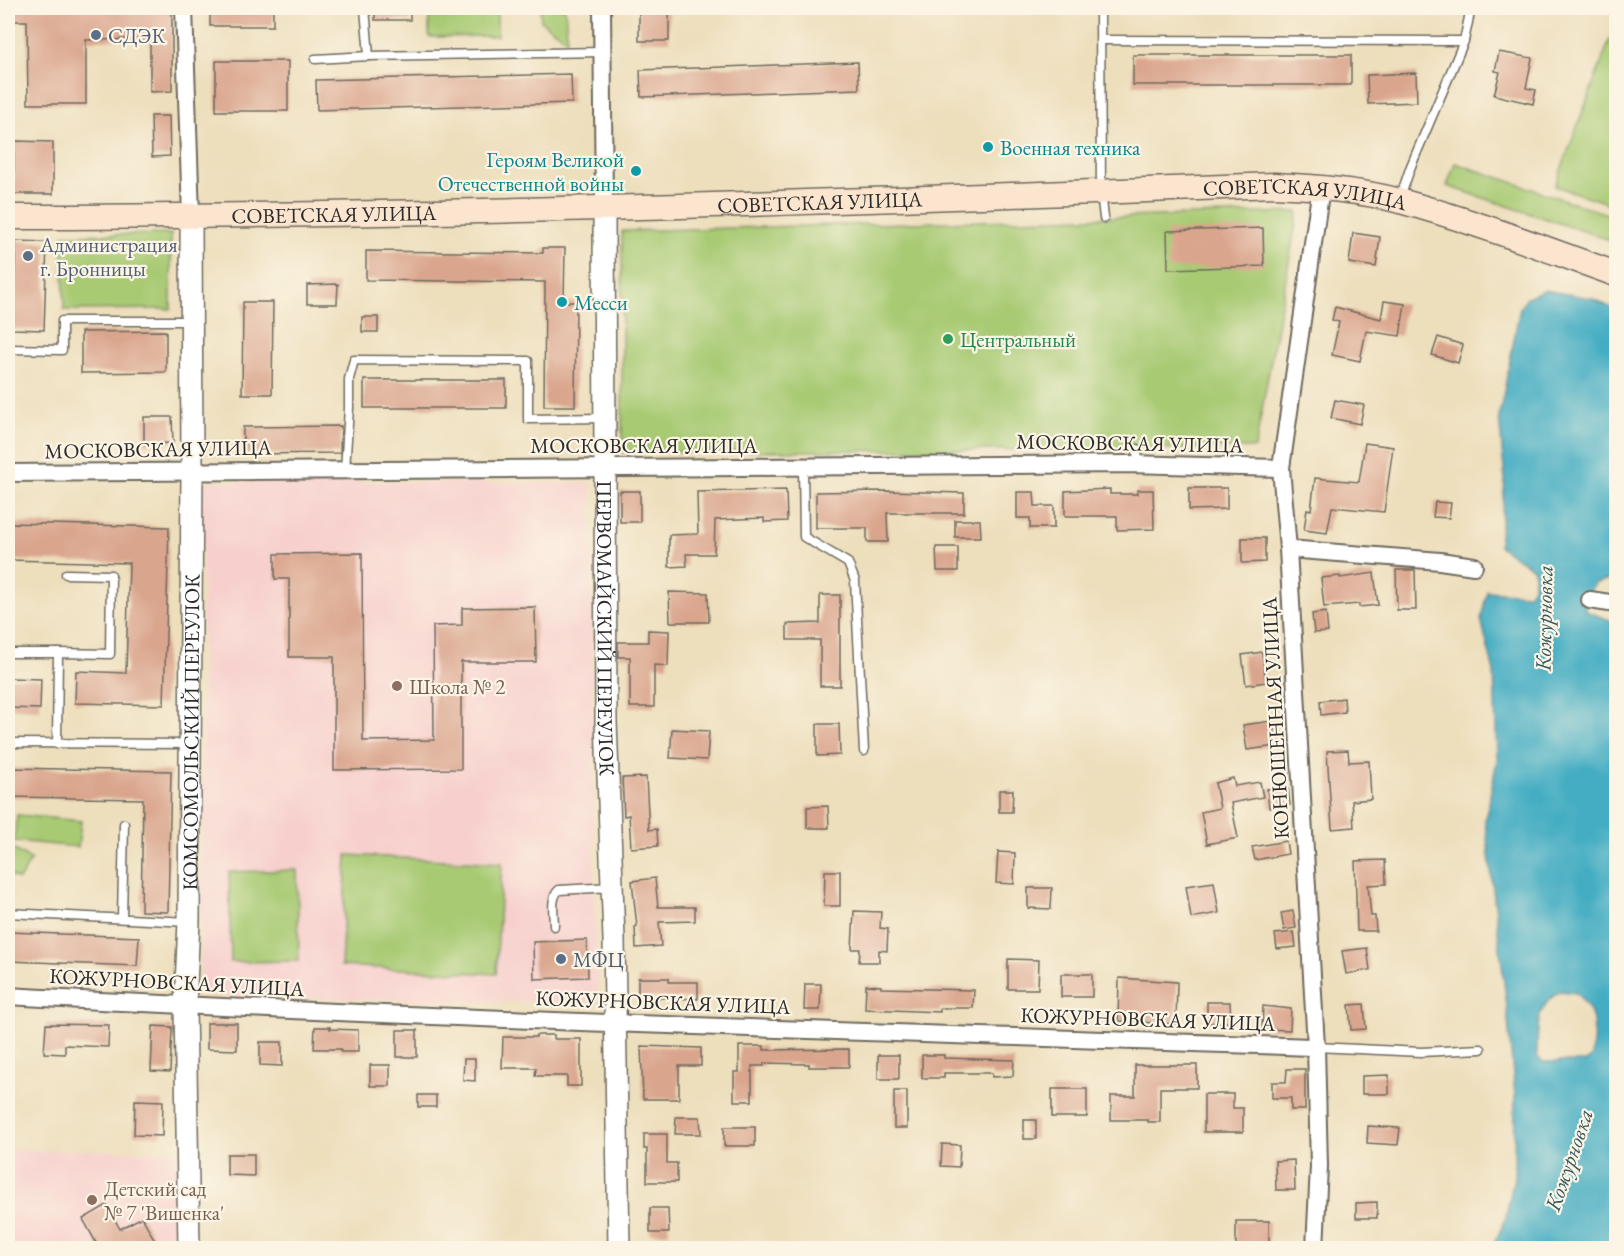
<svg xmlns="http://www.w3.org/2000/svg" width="1624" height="1256" viewBox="0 0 1624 1256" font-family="'EB Garamond',serif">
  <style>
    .built { fill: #f7d0cd }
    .green { fill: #a8ca73; stroke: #6a7a4f; stroke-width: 1.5 }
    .water { fill: #44adc3; stroke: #386c77; stroke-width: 1.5; fill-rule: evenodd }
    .building { fill: #daa58d }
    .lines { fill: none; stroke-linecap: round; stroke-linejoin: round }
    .service-casing { stroke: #6f6a5e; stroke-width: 11 }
    .minor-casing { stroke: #6f6a5e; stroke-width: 20 }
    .tertiary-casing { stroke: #6f6a5e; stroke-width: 24 }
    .secondary-casing { stroke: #6f6a5e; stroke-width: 27 }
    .service { stroke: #fff; stroke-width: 8 }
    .minor { stroke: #fff; stroke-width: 16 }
    .tertiary { stroke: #fff; stroke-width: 21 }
    .secondary { stroke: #fce5cf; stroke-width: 24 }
    .service-dot { fill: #5c6f8a; stroke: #fcf5e5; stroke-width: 2 }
    .culture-dot { fill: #0f9aa8; stroke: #fcf5e5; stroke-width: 2 }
    .leisure-dot { fill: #2e9e5b; stroke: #fcf5e5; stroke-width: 2 }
    .education-dot { fill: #8d6e63; stroke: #fcf5e5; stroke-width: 2 }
    .labels { text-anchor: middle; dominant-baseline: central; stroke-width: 4.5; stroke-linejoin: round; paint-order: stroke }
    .service-label { font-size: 21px; fill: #4e5e75; stroke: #fcf5e5; text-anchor: start }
    .culture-label { font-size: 21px; fill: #0d838f; stroke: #fcf5e5; text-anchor: start }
    .street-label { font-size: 21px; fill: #2b2b2b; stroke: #fcf5e5 }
    .leisure-label { font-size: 21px; fill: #27864d; stroke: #fcf5e5; text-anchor: start }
    .education-label { font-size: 21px; fill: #785e54; stroke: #fcf5e5; text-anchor: start }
    .water-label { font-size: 22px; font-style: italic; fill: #345860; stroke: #fcf5e5 }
  </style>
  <rect width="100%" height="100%" fill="#fcf5e5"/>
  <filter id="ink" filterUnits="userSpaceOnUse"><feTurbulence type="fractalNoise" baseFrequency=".0167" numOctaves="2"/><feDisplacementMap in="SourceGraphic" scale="12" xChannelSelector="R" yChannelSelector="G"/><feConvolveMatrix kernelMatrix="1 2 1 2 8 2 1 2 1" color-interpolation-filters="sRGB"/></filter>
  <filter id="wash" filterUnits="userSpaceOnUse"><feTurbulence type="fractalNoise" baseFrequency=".008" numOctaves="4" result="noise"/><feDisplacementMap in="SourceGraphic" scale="24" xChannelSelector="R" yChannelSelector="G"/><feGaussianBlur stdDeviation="1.35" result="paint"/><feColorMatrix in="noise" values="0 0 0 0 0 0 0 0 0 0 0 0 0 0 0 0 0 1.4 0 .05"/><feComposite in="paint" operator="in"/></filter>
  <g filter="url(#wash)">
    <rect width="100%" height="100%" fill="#eddebc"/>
    <g class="built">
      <path d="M203,481L591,483L594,889L598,1003L201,996Z"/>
      <path d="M8,1149L177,1152V1248H8Z"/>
    </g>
    <g class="green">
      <path d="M429,8H497V36L429,37Z"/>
      <path d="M540,8H565L567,40L541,21Z"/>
      <path d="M1610,39L1616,41V206L1555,186Z"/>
      <path d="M1455,163L1616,217V242L1447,186Z"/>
      <path d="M1298,212L1255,448L622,452V231Z"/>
      <path d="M171,234V309L64,310L63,235Z"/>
      <path d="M17,815L81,821L78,847L14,841Z"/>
      <path d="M8,846L31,860L19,880L8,874Z"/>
      <path d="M347,855L502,863L496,974L341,966Z"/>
      <path d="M297,870L299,961L231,962L229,872Z"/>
    </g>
    <path class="water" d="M1544,290L1591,298L1616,310V578L1595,583L1586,597L1585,611L1616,622V1243L1615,1248H1492L1505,1220L1514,1178L1515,1096L1506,999L1485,821L1497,760L1494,672L1481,619L1487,591L1529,594L1534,585V569L1499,546L1505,480L1499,417L1520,308L1527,297ZM1561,991L1576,993C1599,1016 1594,1026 1592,1057L1586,1062H1543L1537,1057C1538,1030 1534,1005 1561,991Z"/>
    <g id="blocks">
      <g class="building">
        <path d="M8,8H172V91L150,92V39L86,40V104H28L27,21H8Z"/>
        <rect x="210" y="8" width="63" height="18"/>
        <rect x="375" y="8" width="35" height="12"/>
        <rect x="639" y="8" width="30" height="33"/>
        <path d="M1499,52L1532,58L1526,88L1536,90L1533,104L1494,95L1500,72L1495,71Z"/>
        <rect x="1133" y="55" width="218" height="30"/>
        <rect x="216" y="61" width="72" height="50"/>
        <path d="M858,62L859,89L641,97L640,70Z"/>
        <path d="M1416,73L1417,102L1368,104L1367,75Z"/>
        <path d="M571,74L572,103L317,110L316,80Z"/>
        <path d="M151,116H169L170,156L152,157Z"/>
        <path d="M14,141L53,142V194H14Z"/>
        <path d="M1263,228L1264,266L1168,269L1167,231Z"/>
        <path d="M1353,233L1380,237L1376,267L1349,263Z"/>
        <path d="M16,241L47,242L44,330L12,329Z"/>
        <path d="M543,248H565L564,302H576L575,406H544L545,282L366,280V251L543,253Z"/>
        <path d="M338,284L337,304H307V285Z"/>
        <path d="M1384,301L1405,304L1400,336L1366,331L1360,361L1332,355L1339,322L1332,320L1335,307L1381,319Z"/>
        <path d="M243,302H273L272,394H242Z"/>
        <rect x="362" y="317" width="16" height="15"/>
        <path d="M166,331V372L81,373V332Z"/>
        <path d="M1438,337L1463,345L1458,363L1432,355Z"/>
        <rect x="364" y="380" width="142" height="28"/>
        <path d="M1335,400L1364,405L1360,424L1331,418Z"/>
        <path d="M144,417H172L173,443L144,444Z"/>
        <path d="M341,426L340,453L243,454V427Z"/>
        <path d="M1365,443L1393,447L1384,512L1332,507L1327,533L1304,530L1307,509L1311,510L1315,478L1359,482Z"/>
        <path d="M1189,488H1227V509L1189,510Z"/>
        <path d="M1110,489V494H1137V490H1153L1154,529L1117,530V516H1065V491Z"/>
        <path d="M786,490L787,521L764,522V518L715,520L714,554H686L687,566L669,567V535L698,534L697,492Z"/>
        <rect x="620" y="491" width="20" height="31"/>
        <path d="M887,491L964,493V513H887L888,542H867V528H816V492Z"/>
        <path d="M1017,492H1034L1035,506H1054V528H1030V518H1017Z"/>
        <path d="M1435,502L1451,503L1449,518L1433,517Z"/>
        <path d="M955,520H980L981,537H955Z"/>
        <path d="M8,523L169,527L164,705L75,703L76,671L126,673L129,563L8,560Z"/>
        <path d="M1242,538H1265V562L1242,563Z"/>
        <path d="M936,547H958V571H937Z"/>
        <path d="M362,553L363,741L434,740L433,626L462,625V608L535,607L536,662H461V769L334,770V657H289V579H275V554Z"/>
        <path d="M1396,570H1415L1416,610H1397Z"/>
        <path d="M1374,573L1378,605L1359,607V604L1324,607L1321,578L1340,576V578Z"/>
        <path d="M669,592L708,593L709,622H670Z"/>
        <path d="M820,595H840V686H820V640H787V624L820,623Z"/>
        <path d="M1326,612L1328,632L1314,633L1312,614Z"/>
        <path d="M648,630L669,631L668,666L654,665V707H630V657H618V642H648Z"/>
        <path d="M1262,652L1266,682L1246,685L1242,655Z"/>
        <path d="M8,678L41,679L40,709L8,708Z"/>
        <path d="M1344,698L1345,712L1321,715L1320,701Z"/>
        <path d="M1272,721L1276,746L1247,750L1243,725Z"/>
        <path d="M817,724H839L840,755L817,756Z"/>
        <path d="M672,729L709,731L707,760L670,758Z"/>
        <path d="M1348,750L1349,762L1369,761L1371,799L1352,801L1354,827L1332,829L1327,751Z"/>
        <path d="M8,768L171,771L168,912L141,911L143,799L8,797Z"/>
        <path d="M646,777L649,830L657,829L658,846L631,848L629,815L624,816L622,778Z"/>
        <path d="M1233,778L1235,786L1260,782L1263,797L1231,803L1238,838L1207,844L1201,812L1220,808L1215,783Z"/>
        <path d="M1288,786L1290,805L1269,808L1267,789Z"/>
        <path d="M999,790H1013L1012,812H999Z"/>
        <path d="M828,806L829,828H807V807Z"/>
        <path d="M1286,841L1288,854L1255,860L1252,847Z"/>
        <path d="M998,852L1015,853L1014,884L996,883Z"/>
        <path d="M1385,860L1386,884L1368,885L1371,916H1375L1376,931H1357L1355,861Z"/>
        <path d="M825,871H840V906H824Z"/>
        <path d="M655,878L658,907H695V921L659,922L661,946L636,948L635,927H637L632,881Z"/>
        <path d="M1214,882L1219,913L1191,918L1186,886Z"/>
        <path d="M1028,888H1052L1051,909L1028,908Z"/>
        <path d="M854,911L881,912L880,928L888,929L887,951L879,950V962H859L860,949H852Z"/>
        <path d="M1293,911L1296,928L1284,930L1281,913Z"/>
        <path d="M8,932L139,937L137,966L8,961Z"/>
        <path d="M1294,932L1296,947L1277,949L1275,934Z"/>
        <path d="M587,940L588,977L534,979L533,942Z"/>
        <path d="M1367,948L1370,970L1346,974L1342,951Z"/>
        <path d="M1008,959L1039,960L1038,989H1008Z"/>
        <rect x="1061" y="974" width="31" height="23"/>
        <path d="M638,978H669V982H698V999L638,997Z"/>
        <path d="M1119,978L1177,982L1176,1024L1118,1021Z"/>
        <path d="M805,984H821L820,1010H804Z"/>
        <path d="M866,985L881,986V988L974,990L973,1008H940V1012L865,1009Z"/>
        <path d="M1207,1002H1230L1231,1022L1207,1023Z"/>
        <path d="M1364,1004L1366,1029L1351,1030L1349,1005Z"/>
        <path d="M1263,1006L1291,1009L1290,1030L1262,1029Z"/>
        <path d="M207,1023H237V1050L207,1049Z"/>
        <path d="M46,1024L109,1025L108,1047L65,1045V1054L44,1053Z"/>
        <path d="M153,1026L172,1027L170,1072L151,1071Z"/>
        <path d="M315,1027H330V1029L358,1030V1052H341V1049H314Z"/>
        <rect x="397" y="1030" width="20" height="27"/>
        <path d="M536,1035H554V1039H581V1086H567V1076H535L536,1068H502L503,1037H536Z"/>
        <path d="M260,1042H282V1066L260,1065Z"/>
        <path d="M641,1046L701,1048V1066H679V1099H643Z"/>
        <path d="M739,1046H764V1050L849,1049V1067H809V1064L764,1063V1066H752V1101H734V1072H739Z"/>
        <rect x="878" y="1055" width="21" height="24"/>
        <path d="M922,1055H944V1058L1014,1060L1013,1076L992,1077V1073H944V1078H922Z"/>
        <path d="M464,1059H475V1081L463,1080Z"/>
        <rect x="370" y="1065" width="20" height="21"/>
        <path d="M1135,1065H1197V1088H1160V1122H1148V1120H1111V1096H1135Z"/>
        <path d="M1287,1069H1305V1110H1291V1098H1272V1082H1286Z"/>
        <path d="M1389,1075V1094H1362V1076Z"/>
        <rect x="1052" y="1089" width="35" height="28"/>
        <rect x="894" y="1091" width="13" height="37"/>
        <path d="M1204,1094H1233V1108H1243V1132H1204Z"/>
        <rect x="418" y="1095" width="18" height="12"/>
        <path d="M135,1100L163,1101L162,1136L134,1135Z"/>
        <path d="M676,1117H700L701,1134H675Z"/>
        <rect x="1024" y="1120" width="12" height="19"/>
        <path d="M1368,1126L1400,1128L1398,1145L1367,1143Z"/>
        <rect x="724" y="1127" width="31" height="19"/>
        <path d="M644,1134H667V1163H677V1182H647V1149H644Z"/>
        <path d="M942,1144L960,1145L959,1167L941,1166Z"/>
        <path d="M227,1154H254V1176L227,1175Z"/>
        <path d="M1294,1160L1295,1190H1276L1275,1161Z"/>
        <path d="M1377,1202V1218H1356V1203Z"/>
        <path d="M107,1205L120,1229L142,1217L159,1248H127L124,1243L113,1248H99L83,1219Z"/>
        <path d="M650,1208H668L669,1233H650Z"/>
        <rect x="1236" y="1221" width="33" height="27"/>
      </g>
    </g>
  </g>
  <g filter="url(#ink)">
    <use href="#blocks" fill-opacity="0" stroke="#6f6a5e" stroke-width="1.5"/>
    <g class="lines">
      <g class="service-casing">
        <g id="service">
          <path d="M365,8L369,56L603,52"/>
          <path d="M1100,8L1101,192L1104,218"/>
          <path d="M1101,40L1464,41"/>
          <path d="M315,59L369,56"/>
          <path d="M1400,198L1411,166L1464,41L1471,8"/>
          <path d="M8,349L62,350V321H191"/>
          <path d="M1137,449L1138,464"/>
          <path d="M803,466L804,537L848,563L855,581L864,751"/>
          <path d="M345,470L349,408V379L354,360L528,361V419L605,418"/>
          <path d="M8,653H58"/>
          <path d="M8,743L189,744"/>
          <path d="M57,744L58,653L110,654L111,575L66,574"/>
          <path d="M8,913L189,922"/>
          <path d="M122,918L124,824"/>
          <path d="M554,926C554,914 550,898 559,890L612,887"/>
          <path d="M1316,1047L1421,1052L1481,1049"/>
        </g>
      </g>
      <g class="minor-casing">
        <g id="minor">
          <path d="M184,8L191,216"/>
          <path d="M602,8L604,208"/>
          <path d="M8,473L1129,464L1281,468"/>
          <path d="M1288,549L1440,561L1474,566"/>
          <path d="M1590,600L1616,604"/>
          <path d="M8,996C443,1020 880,1032 1316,1047"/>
          <path d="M1315,1248L1319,1166L1316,1047L1288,549L1281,468L1321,187"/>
        </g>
      </g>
      <g class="tertiary-casing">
        <g id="tertiary">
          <path id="s1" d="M604,208L606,721L614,939L619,1248"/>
          <path id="s2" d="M189,1248L185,1006L189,922L192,471L191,216"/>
        </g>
      </g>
      <g class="secondary-casing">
        <g id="secondary">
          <path id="s3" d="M8,217C430,216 852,202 1274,185C1316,187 1359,190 1400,201C1474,221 1545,249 1616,274"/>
        </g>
      </g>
      <use href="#service" class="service"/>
      <use href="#minor" class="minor"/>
      <use href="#tertiary" class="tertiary"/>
      <use href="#secondary" class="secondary"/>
    </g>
  </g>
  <g class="service-dot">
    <circle cx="96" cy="35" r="6"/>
    <circle cx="28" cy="256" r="6"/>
    <circle cx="561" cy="959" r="6"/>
  </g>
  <g class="culture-dot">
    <circle cx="988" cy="147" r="6"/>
    <circle cx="636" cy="171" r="6"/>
    <circle cx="562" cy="302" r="6"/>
  </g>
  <circle class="leisure-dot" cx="948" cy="339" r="6"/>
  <g class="education-dot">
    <circle cx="397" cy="686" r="6"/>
    <circle cx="92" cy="1200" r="6"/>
  </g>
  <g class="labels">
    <g class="service-label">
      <text x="108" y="35">СДЭК</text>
      <text x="40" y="244">Администрация<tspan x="40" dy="24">г. Бронницы</tspan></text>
      <text x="573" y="959">МФЦ</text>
    </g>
    <g class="culture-label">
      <text x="1000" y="147">Военная техника</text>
      <text x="624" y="159" text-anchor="end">Героям Великой<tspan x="624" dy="24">Отечественной войны</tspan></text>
      <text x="574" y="302">Месси</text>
    </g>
    <g class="street-label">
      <text stroke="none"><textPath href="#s3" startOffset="1298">СОВЕТСКАЯ УЛИЦА</textPath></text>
      <text stroke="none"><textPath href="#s3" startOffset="812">СОВЕТСКАЯ УЛИЦА</textPath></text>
      <text stroke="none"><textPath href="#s3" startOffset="326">СОВЕТСКАЯ УЛИЦА</textPath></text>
      <text transform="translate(1130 443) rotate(1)">МОСКОВСКАЯ УЛИЦА</text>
      <text x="644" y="445">МОСКОВСКАЯ УЛИЦА</text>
      <text transform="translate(158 449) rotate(-1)">МОСКОВСКАЯ УЛИЦА</text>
      <text stroke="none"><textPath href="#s1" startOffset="420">ПЕРВОМАЙСКИЙ ПЕРЕУЛОК</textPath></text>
      <text transform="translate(1275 718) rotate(-93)">КОНЮШЕННАЯ УЛИЦА</text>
      <text stroke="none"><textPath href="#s2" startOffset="516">КОМСОМОЛЬСКИЙ ПЕРЕУЛОК</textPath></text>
      <text transform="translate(177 982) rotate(3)">КОЖУРНОВСКАЯ УЛИЦА</text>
      <text transform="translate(663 1002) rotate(2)">КОЖУРНОВСКАЯ УЛИЦА</text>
      <text transform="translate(1148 1019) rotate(2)">КОЖУРНОВСКАЯ УЛИЦА</text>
    </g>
    <g class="leisure-label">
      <text x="960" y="339">Центральный</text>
    </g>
    <g class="education-label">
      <text x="409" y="686">Школа № 2</text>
      <text x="104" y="1188">Детский сад<tspan x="104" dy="24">№ 7 'Вишенка'</tspan></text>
    </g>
    <g class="water-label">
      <text transform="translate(1544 618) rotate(-89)">Кожурновка</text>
      <text transform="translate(1569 1160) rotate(-71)">Кожурновка</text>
    </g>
  </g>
  <rect width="1624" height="1256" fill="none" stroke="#fcf5e5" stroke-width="30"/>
</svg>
